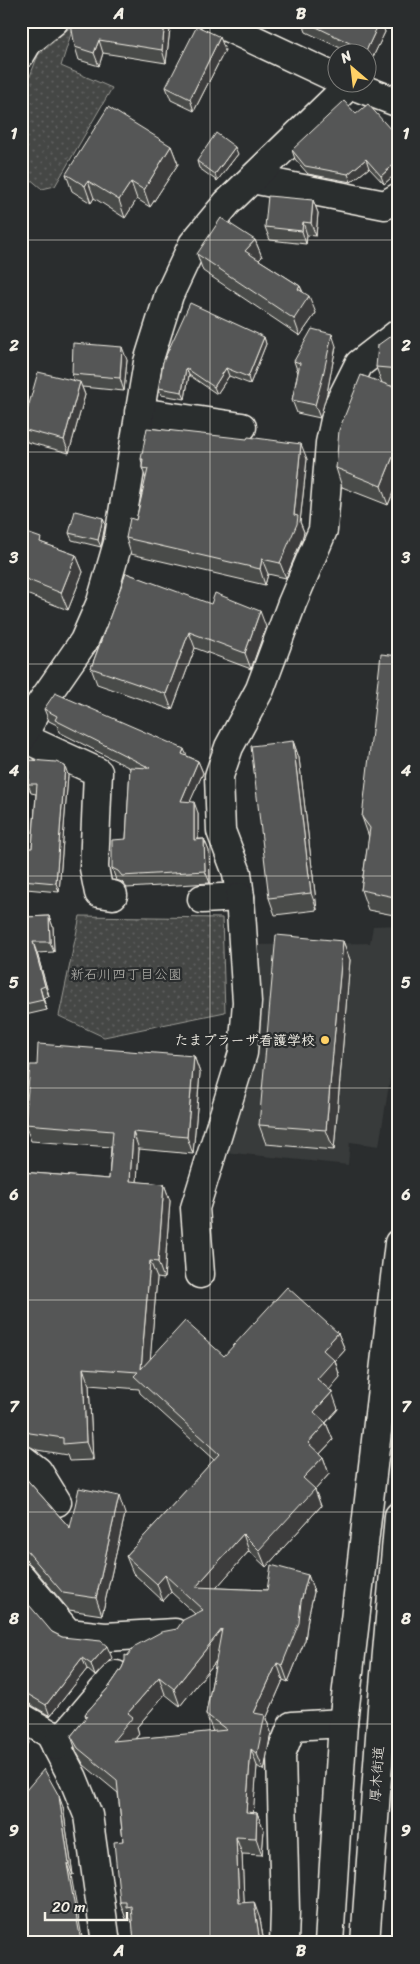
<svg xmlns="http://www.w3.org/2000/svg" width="420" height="1964" viewBox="0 0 420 1964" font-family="Sriracha,'Klee One',sans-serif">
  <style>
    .built { fill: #373a3a }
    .green { fill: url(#green-dots); stroke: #9c9c96 }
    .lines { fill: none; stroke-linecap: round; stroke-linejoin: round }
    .minor-casing { stroke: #f4f1e8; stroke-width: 31 }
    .highway-casing { stroke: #f4f1e8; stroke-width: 31 }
    .minor { stroke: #2a2d2e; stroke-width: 28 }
    .highway { stroke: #2a2d2e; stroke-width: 28 }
    .wall { fill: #494b4a; stroke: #f4f1e8; fill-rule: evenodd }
    .shaded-wall { fill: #3c3d3c; stroke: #f4f1e8 }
    .building { fill: #555756; stroke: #f4f1e8; fill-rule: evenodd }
    .grid { fill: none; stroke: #f4f1e8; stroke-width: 1; stroke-opacity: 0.55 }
    .poi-dot { fill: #ffd166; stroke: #2a2d2e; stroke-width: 2 }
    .labels { text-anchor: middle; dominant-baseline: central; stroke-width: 4.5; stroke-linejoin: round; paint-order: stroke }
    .park-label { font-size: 14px; fill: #b6b5af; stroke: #2a2d2e }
    .poi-label { font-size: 14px; font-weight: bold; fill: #f4f1e8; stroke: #2a2d2e; text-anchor: end }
    .street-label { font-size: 14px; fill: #f4f1e8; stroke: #2a2d2e }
    .neatline { fill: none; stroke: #f4f1e8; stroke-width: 2 }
    .grid-label { font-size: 16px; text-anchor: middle; font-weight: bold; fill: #f4f1e8 }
  </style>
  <defs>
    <pattern id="green-dots" width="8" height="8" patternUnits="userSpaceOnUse" patternTransform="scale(1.25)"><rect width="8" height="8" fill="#444645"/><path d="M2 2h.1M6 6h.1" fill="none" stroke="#606160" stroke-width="1.8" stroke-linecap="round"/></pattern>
  </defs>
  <rect width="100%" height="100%" fill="#2a2d2e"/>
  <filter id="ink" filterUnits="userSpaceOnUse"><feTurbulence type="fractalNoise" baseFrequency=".02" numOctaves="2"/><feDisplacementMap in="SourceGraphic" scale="10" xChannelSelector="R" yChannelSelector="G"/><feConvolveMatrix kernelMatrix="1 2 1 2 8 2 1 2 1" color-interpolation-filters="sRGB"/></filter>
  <g filter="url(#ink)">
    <path class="built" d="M399,925V1024L379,1146L350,1142L348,1165L223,1152L254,945L370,943L373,926Z"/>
    <g class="green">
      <path d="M74,24L61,66L112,88L55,186L42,189L21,171V100L38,55Z"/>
      <path d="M80,916L222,918L225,1012L104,1037L59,1016Z"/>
    </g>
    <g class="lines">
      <g class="minor-casing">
        <g id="minor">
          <path d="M214,21L338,79"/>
          <path d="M21,54L28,42L54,21"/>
          <path d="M344,82L399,103"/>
          <path d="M252,179L385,205L399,197"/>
          <path d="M139,412L242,427"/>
          <path d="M22,737L98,772L94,868L99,893L113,895"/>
          <path d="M21,739L39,706L84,641L101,602L118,543L148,362L169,295L193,244L227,203L349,85"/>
          <path d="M202,899L240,897L237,873L221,831L219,776L229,747L260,689L292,603L323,530L330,443L338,406L359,364L399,333"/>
          <path d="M200,1274L195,1208L243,1053L247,1002L240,897"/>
          <path d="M21,1458L38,1471L57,1502"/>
          <path d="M21,1577L68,1633L105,1637L175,1633"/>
          <path d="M21,1717L50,1734L73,1778L88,1815L106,1943"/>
          <path d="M56,1746L116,1675"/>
          <path d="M284,1943L285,1911L281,1754L292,1726L343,1723"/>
        </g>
      </g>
      <g class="highway-casing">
        <g id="highway">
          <path d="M329,1943L343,1723L399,1243"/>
          <path d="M365,1943L382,1709L399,1516"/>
        </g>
      </g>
      <use href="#minor" class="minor"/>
      <use href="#highway" class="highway"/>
    </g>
    <g class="wall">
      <path d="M302,21H381L385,32L370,63L368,62V52H349L306,32Z"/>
      <path d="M113,24L170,29L166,63L103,53L99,66L79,60L75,47Z"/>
      <path d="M225,50L194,111L171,100L166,87Z"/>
      <path d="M356,114L399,139V171L384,184L369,168L351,182L308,174L295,159L292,150Z"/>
      <path d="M171,146L178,164L150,207L137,199L125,218L94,198L91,203L72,191L66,174Z"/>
      <path d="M238,154L217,181L199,168L197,161Z"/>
      <path d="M313,200L318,213L316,236L307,235L306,244L270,240L265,227Z"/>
      <path d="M255,240L262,257L259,260L300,286L303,292L316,313L300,336L203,271L197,254Z"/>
      <path d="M399,330V387L390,386L399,389V478L388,505L342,487L336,468L382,383L376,367Z"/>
      <path d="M264,337L266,344L250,384L229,376L217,394L189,375L185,399L161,395L159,388L163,362Z"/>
      <path d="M336,346L327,393L320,418L297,413L292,400L298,373L294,361Z"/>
      <path d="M127,360L124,391L82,387L85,395L69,453L27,442L22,429L74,381L72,374Z"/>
      <path d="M141,459H307L300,522L304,532L302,539L286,578L268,574L265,585L131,554L126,538L136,520L146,479L142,468V463Z"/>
      <path d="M103,518L105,525L101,547L72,540L69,533Z"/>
      <path d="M21,531L42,543L76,555L83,572L68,610L21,592Z"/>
      <path d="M126,573L266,627L251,669L195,648L172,710L97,684L91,668Z"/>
      <path d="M399,656V916L368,910L361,890L369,837L362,817Z"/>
      <path d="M44,709L187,756L198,761L203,773L190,801L198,813V839H204L209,851L210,883L127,888L122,882L116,880L112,868L126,839L130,768L59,732L57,725L49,721Z"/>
      <path d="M293,741L299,758L317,910L275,915L269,898Z"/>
      <path d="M68,775L59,892L26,889L22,880L32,848L36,794L31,793L28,784Z"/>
      <path d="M21,909L27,917L49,916L53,927L54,952L37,953L49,996L43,998L47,1010L21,1016Z"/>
      <path d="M343,941L350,960L334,1150L266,1144L259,1125Z"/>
      <path d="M194,1056L200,1073L193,1154L139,1149L137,1182L164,1184L170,1201L164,1279L157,1278L150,1359L224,1356L338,1333L345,1350L335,1361L340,1377L329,1389L338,1409L326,1423L333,1440L320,1454L323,1457L329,1474L315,1490L321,1506L266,1567L249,1551L216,1588L267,1590L308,1575L314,1592L308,1618L305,1640L288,1682L283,1680L266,1719L271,1732L264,1771L257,1766L253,1812L257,1813L264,1830L262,1855L242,1854L244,1903L260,1919L264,1943H134L133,1924L130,1919H126L120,1902L123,1841L118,1793L84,1765L77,1753L71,1736L86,1718L85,1714L109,1687L122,1668L127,1656L177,1629L195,1614L171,1592L163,1601L133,1573L126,1556L214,1460L140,1393L139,1389L89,1385L93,1460L69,1461L67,1455L37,1450L23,1443H21V1172L109,1179L111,1147L31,1141L25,1124L37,1065ZM216,1661L206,1714L213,1732L135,1739L139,1734L137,1727L165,1694L180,1706Z"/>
      <path d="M21,1473L70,1528L125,1514L102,1615L69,1610L33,1567L21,1555Z"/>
      <path d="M21,1602L52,1632L62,1637L112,1658L95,1676L87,1669L50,1716L28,1703L21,1702Z"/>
      <path d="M63,1807L73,1875H71L21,1943Z"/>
    </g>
    <g class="shaded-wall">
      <path d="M165,21H167L170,29L166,63L162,50Z"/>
      <path d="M380,21H381L385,32L370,63L368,55V52H367L366,51Z"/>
      <path d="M220,37L225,50L194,111L190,99Z"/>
      <path d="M99,40L103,53L99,66L94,53Z"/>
      <path d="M171,146L178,164L150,207L144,190Z"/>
      <path d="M235,147L238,154L217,181L215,174Z"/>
      <path d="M366,159L369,168L351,182L348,174Z"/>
      <path d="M399,160V171L384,184L381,176Z"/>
      <path d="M88,181L94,198L91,203L85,186Z"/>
      <path d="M131,182L137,199L125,218L119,200Z"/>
      <path d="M313,200L318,213L316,236L311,223Z"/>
      <path d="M303,222L307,235L306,244L302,231Z"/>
      <path d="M255,240L262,257L251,268L245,251Z"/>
      <path d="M300,286L306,301L309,296L316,313L300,336L294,319L298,289Z"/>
      <path d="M332,334L336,346L327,393L320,418L315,405Z"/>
      <path d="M264,337L266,344L250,384L248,377Z"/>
      <path d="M122,347L127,360L124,391L120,378Z"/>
      <path d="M186,368L189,375L185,399L182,392Z"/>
      <path d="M226,368L229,376L217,394L214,387Z"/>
      <path d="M80,382L85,395L69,453L64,440Z"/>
      <path d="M301,444L307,459L300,522L304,532L302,539L286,578L280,563L294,515Z"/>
      <path d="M394,454L399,467V478L388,505L381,486Z"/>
      <path d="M103,518L105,525L101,547L98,540Z"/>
      <path d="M76,555L83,572L68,610L61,593Z"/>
      <path d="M262,559L268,574L265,585L260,569Z"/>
      <path d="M260,611L266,627L251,669L245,653Z"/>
      <path d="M189,632L195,648L172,710L166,694Z"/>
      <path d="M293,741L299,758L317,910L311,893Z"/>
      <path d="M184,749L189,761L182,754Z"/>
      <path d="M198,761L203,773L185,813L181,801Z"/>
      <path d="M65,766L68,775L59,892L56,883Z"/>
      <path d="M194,802L198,813V851L194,840Z"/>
      <path d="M204,839L209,851L210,883L205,871Z"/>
      <path d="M49,916L53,927L54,952L50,942Z"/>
      <path d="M343,941L350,960L334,1150L326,1130Z"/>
      <path d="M33,942L37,953L49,996L45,986Z"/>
      <path d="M40,988L43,998L47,1010L43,1000Z"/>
      <path d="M194,1056L200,1073L193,1154L187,1137Z"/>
      <path d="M133,1132L139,1149L136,1198L130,1181Z"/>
      <path d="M164,1184L170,1201L164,1279L158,1262Z"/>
      <path d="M150,1261L157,1278L148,1386L141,1369Z"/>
      <path d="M338,1333L345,1350L335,1361L340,1377L324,1396L317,1379L323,1350Z"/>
      <path d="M83,1368L89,1385L93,1460L86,1442Z"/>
      <path d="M332,1392L338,1409L320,1429L314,1412Z"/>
      <path d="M326,1423L333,1440L314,1460L308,1443Z"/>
      <path d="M323,1457L329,1474L315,1490L321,1506L266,1567L259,1550L303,1478Z"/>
      <path d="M119,1496L125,1514L102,1615L96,1598Z"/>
      <path d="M243,1534L249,1551L202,1604L196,1587Z"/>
      <path d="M165,1575L171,1592L163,1601L157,1584Z"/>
      <path d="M308,1575L314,1592L308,1618L305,1640L288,1682L282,1665L301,1601Z"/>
      <path d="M222,1629L228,1646L180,1706L174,1689Z"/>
      <path d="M107,1646L112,1658L95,1676L91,1664Z"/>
      <path d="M82,1658L87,1669L50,1716L46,1705Z"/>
      <path d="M277,1663L283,1680L266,1719L271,1732L264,1771L257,1754L254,1713Z"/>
      <path d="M159,1677L165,1694L137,1727L139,1734L119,1758L113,1741L128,1713Z"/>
      <path d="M24,1732L29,1743L21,1753V1736Z"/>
      <path d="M251,1749L257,1766L252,1829L246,1812Z"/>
      <path d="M59,1796L63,1807L73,1875L69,1864Z"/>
      <path d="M257,1813L264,1830L262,1855L256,1838Z"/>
      <path d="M236,1837L242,1854L245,1920L239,1903Z"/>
      <path d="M67,1864L71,1875L83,1943H80Z"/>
      <path d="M254,1902L260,1919L264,1943H260Z"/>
    </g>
    <g class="building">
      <path d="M72,21H106L113,24L114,21H165L162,50L99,40L94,53L75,47L71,24Z"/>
      <path d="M304,21H380L366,51Z"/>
      <path d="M197,26L220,37L190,99L166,87Z"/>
      <path d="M344,101L356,114L368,104L399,139V160L381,176L366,159L348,174L305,166L292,150Z"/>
      <path d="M108,107L171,146L144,190L131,182L119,200L88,181L85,186L66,174Z"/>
      <path d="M216,133L235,147L215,174L197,161Z"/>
      <path d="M268,196L313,200L311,223L303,222L302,231L265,227Z"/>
      <path d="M221,218L255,240L245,251L300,286L298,289L309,296L294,319L197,254Z"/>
      <path d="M190,303L264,337L248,377L226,368L214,387L186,368L182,392L159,388L163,362Z"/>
      <path d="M312,329L332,334L322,380L315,405L292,400L300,363L294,361Z"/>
      <path d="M399,330V369L376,367L378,345Z"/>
      <path d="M73,343L122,347L120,378L72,374Z"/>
      <path d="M38,372L80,382L64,440L22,429Z"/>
      <path d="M361,375L399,389V463L394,454L381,486L336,468L339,430Z"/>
      <path d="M147,428L247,439L248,437L301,444L294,515L298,516L297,524L280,563L262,559L260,569L126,538L130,518L136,520L148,469L142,468L143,459H141Z"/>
      <path d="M75,511L103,518L98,540L69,533Z"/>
      <path d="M21,531L41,538L40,542L76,555L61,593L21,577Z"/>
      <path d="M126,573L211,604L215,593L260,611L245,653L189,632L166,694L91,668Z"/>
      <path d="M381,654L399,656V898L361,890L370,828L362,817Z"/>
      <path d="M55,693L184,749L182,754L198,761L181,801L194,802V840L204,839L205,871L122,876L118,871L112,868V840L126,839L130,767L150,768L55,720L57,716L44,709Z"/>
      <path d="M293,741L311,893L269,898L251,746Z"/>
      <path d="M30,760L56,762L65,766L56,883L22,880L25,848H32L37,784H28Z"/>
      <path d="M24,908L26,917L49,916L50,942H33L45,986L40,988L43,1000L21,1005V909Z"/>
      <path d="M276,935L343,941L326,1130L259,1125Z"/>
      <path d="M38,1044L194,1056L187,1137L133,1132L130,1181L164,1184L158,1262L150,1261L141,1369L185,1321L224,1356L287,1287L338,1333L323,1350L334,1360L317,1379L332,1392L314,1412L326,1423L308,1443L323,1457L303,1478L315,1489L259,1550L243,1534L196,1587L267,1590L271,1565L308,1575L301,1601L299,1623L282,1665L277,1663L254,1713L265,1715L257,1754L251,1749L246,1812L257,1813L256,1838L236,1837L239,1903L254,1902L260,1943H134L131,1906L126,1907V1902H120L114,1842L123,1841L117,1780L78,1748L71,1736L87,1716L85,1714L109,1687L122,1668L125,1661V1655L127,1656L135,1646L161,1632L177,1629L183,1620L203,1610L165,1575L157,1584L126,1556L219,1454L134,1376L138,1372L83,1368L86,1442L63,1444V1438L30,1433L21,1428V1172L109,1179L113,1131L25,1124L30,1065H37ZM222,1629L206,1714L227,1730L113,1741L133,1717L128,1713L159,1677L174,1689Z"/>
      <path d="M21,1473L70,1528L79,1488L119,1496L96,1598L63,1593L21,1544Z"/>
      <path d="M24,1599L52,1632L62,1637L101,1641L107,1646L91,1664L82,1658L46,1705L24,1692L21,1691V1602Z"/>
      <path d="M21,1726L24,1732L21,1736Z"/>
      <path d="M44,1769L59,1796L69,1864H67L80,1936V1943H21V1796Z"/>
    </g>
  </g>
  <path class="grid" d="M210,21V1943M21,240H399M21,452H399M21,664H399M21,876H399M21,1088H399M21,1300H399M21,1512H399M21,1724H399"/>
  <circle class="poi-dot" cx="325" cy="1040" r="5"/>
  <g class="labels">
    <g class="park-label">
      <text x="126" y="974">新石川四丁目公園</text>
    </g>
    <g class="poi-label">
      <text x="315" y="1040">たまプラーザ看護学校</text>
    </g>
    <g class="street-label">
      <text transform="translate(377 1774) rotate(-86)">厚木街道</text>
    </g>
  </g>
  <rect width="420" height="1964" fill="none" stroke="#2a2d2e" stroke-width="55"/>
  <g transform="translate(352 68) rotate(332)"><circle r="24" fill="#2a2d2e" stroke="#7b7b78"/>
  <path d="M0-4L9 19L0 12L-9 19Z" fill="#ffd166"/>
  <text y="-8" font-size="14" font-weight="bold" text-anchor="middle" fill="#f4f1e8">N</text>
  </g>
  <path d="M45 1912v8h82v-8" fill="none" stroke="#f4f1e8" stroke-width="2.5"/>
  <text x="52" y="1912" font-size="15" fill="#f4f1e8" stroke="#2a2d2e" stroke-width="4" paint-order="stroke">20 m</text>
  <rect x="28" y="28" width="364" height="1908" class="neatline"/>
  <g class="grid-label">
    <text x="119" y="19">A</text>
    <text x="301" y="19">B</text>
    <text x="14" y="139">1</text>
    <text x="406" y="139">1</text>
    <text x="14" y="351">2</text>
    <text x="406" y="351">2</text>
    <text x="14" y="563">3</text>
    <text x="406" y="563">3</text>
    <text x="14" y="776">4</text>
    <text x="406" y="776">4</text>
    <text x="14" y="988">5</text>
    <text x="406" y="988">5</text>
    <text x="14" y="1200">6</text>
    <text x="406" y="1200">6</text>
    <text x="14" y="1412">7</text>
    <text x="406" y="1412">7</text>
    <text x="14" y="1624">8</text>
    <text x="406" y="1624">8</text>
    <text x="14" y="1836">9</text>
    <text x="406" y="1836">9</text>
    <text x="119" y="1956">A</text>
    <text x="301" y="1956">B</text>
  </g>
</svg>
